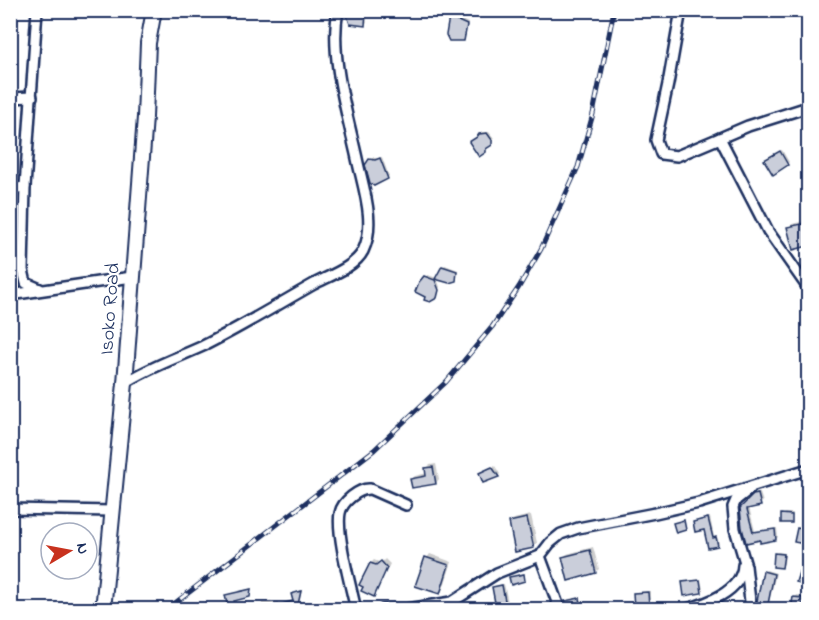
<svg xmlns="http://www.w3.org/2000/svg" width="819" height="620" viewBox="0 0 819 620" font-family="'Indie Flower',sans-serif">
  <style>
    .shadow { fill: #0003 }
    .building { fill: #caceda; stroke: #1b2f5e; stroke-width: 1.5 }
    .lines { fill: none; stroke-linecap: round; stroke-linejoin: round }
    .street-casing { stroke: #1b2f5e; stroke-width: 14 }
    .secondary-casing { stroke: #1b2f5e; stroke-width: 18 }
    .street { stroke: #fff; stroke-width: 9 }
    .secondary { stroke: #fff; stroke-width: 14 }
    .rail-casing { stroke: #1b2f5e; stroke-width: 5 }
    .rail { stroke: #fff; stroke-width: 3; stroke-dasharray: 9; stroke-linecap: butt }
    .labels { text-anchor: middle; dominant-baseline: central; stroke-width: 4.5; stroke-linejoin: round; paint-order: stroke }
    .street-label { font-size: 20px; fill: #1b2f5e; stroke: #fff }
  </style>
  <rect width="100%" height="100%" fill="#fff"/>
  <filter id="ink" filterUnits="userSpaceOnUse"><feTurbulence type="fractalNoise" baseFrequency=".0167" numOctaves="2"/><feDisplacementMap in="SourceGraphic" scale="12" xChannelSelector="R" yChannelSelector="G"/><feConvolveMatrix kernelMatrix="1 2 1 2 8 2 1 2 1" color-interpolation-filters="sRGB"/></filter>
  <g filter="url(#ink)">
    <g class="shadow">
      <path d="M347,10H367V22L365,24Z"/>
      <path d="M452,16L468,23L463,39L451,18Z"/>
      <path d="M482,132H489L494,138L493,142L487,146L485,151L479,136Z"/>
      <path d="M782,150L789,162L787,164L768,158Z"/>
      <path d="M373,157L378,159L382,157L389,176L387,178L370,160Z"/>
      <path d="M808,220V244L794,248L789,228L792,224Z"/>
      <path d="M445,265L458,270L457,277L455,280L443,267Z"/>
      <path d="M428,275L437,278L440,287L436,297L420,283Z"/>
      <path d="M436,464L439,479L436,483L412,479L415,476L427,473L426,469L430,465Z"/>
      <path d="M495,466L500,474L498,476L481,473Z"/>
      <path d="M757,493H760L763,502L749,507L755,531L777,528L778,537L776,539L761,538L747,541L741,509Z"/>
      <path d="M785,513H793L791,522L783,515Z"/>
      <path d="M531,515L537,543L533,546L510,522L514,519Z"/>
      <path d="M710,517L714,537H717L719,543L717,544L706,528L694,522Z"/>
      <path d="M800,527L808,528L805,542L798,529Z"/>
      <path d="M593,547L599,569L595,572L563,558L567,554Z"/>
      <path d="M778,552L785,553L784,564L782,566L776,554Z"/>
      <path d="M430,554L452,562L443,589L439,592L427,558Z"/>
      <path d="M385,559L390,564L374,595L371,563L374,560L381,563Z"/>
      <path d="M766,570L776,573L768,607L779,610H758L764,572Z"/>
      <path d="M701,579L703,590L701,592L684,583L686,581Z"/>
      <path d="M504,584L508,602L497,606L494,587Z"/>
      <path d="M252,588L250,596L236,599L238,607L230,610L227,596L229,594Z"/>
      <path d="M302,590L299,604L318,602L319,610H261L262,602H278V605L295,600L293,594Z"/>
      <path d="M650,591V602L648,604L634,594L636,592Z"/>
      <path d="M796,595L805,596L801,609L793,608Z"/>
      <path d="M581,597L584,610H568L567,601L569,599Z"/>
    </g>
    <g class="building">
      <path d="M345,10H366L365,26L350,24Z"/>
      <path d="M449,17L467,25L464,41H449L446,35Z"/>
      <path d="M487,133L492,140V145L486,149V152L479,157L469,142L477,137L479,134Z"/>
      <path d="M780,151L788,165L773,175L764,160Z"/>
      <path d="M380,158L388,179L374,186L370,183L365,165L369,159L375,160Z"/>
      <path d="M807,223L808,246L793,250L787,227Z"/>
      <path d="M442,266L457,271L456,281L449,283L435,279Z"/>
      <path d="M424,276L435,280L439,290L437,298L430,302L424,300L425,297L415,292L419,282Z"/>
      <path d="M433,467L436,484L412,488L410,479L426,476L425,468Z"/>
      <path d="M492,467L499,477L483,483L479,473Z"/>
      <path d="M758,494L761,506L747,509L753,532L775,529L776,540L760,543V540L746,543L742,528L740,508L753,495Z"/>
      <path d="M781,514L792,515V523H781Z"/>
      <path d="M527,518L534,548L515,552L509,522Z"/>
      <path d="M708,518L713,538L716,537L718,546L708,548L704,530L695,532L693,522Z"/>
      <path d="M684,520L686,530L676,533L673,523Z"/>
      <path d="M797,528L807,530L805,544L794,542Z"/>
      <path d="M590,550L596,573L568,581L562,557Z"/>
      <path d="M774,553L784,554L782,568L773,567Z"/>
      <path d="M425,557L449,565L440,594L415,586Z"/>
      <path d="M381,561L387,568L374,597L361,591L363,587L359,585L370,563L376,565Z"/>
      <path d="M800,569L808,572L804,584L796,582Z"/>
      <path d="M763,571L774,574L767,609H758L757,601Z"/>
      <path d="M524,574L525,581L511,585L509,577Z"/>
      <path d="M700,580L702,593L684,596L682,582Z"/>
      <path d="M502,585L506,606L496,608L492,587Z"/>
      <path d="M251,589L250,597L234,601L236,609H228L225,595Z"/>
      <path d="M301,591L297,609H270V607L293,601L291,594Z"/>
      <path d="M648,592L649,606L634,607L633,593Z"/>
      <path d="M793,597L803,598L802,609H791Z"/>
      <path d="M580,598L582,609H567L565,601Z"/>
    </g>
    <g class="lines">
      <g class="street-casing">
        <g id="street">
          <path d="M37,10L25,187L23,270L26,283L40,289"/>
          <path d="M681,10L668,84L656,140L661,154L677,156L720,138L768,231L808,288"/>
          <path d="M10,98L32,97"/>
          <path d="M720,138L748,126L808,107"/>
          <path d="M10,189L25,187"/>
          <path d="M10,295L132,277"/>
          <path d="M125,383C150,367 177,358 203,346C241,327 277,305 314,284C329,276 355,267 363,251C376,225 364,190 358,163C348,116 329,57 338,10"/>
          <path d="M750,489L736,500L733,507L735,529L746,566L751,610"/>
          <path d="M10,509L112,511"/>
          <path d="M540,556L560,610"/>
          <path d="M356,610C351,587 336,533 340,513C342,502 359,488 370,489L406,505"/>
          <path d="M383,610L407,609L452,602L497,573L540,556L550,543L561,534L578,528L655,513L699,503L808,469"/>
          <path d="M684,610C705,604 742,592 743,565"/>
        </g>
      </g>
      <g class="secondary-casing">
        <path id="secondary" d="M103,610L125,383L145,117L148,43L154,10"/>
      </g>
      <use href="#street" class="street"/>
      <use href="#secondary" class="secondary"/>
      <g class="rail-casing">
        <path id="rail" d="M166,610L374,450L446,382L492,327L519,287L541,249L578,167L593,114L614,10"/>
      </g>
      <use href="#rail" class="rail"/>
    </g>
  </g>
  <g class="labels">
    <g class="street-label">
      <text transform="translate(111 309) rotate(-86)">Isoko Road</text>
    </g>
  </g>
  <rect width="819" height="620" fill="none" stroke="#fff" stroke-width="36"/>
  <rect x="18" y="18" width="783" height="584" fill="none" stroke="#1b2f5e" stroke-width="2" filter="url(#ink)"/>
  <g transform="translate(69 551) rotate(80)"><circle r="28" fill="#ffffff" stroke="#a4acbf" stroke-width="1.5"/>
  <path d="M0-4.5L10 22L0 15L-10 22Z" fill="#c8321e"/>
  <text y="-9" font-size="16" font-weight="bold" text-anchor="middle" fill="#1b2f5e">N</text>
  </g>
</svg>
